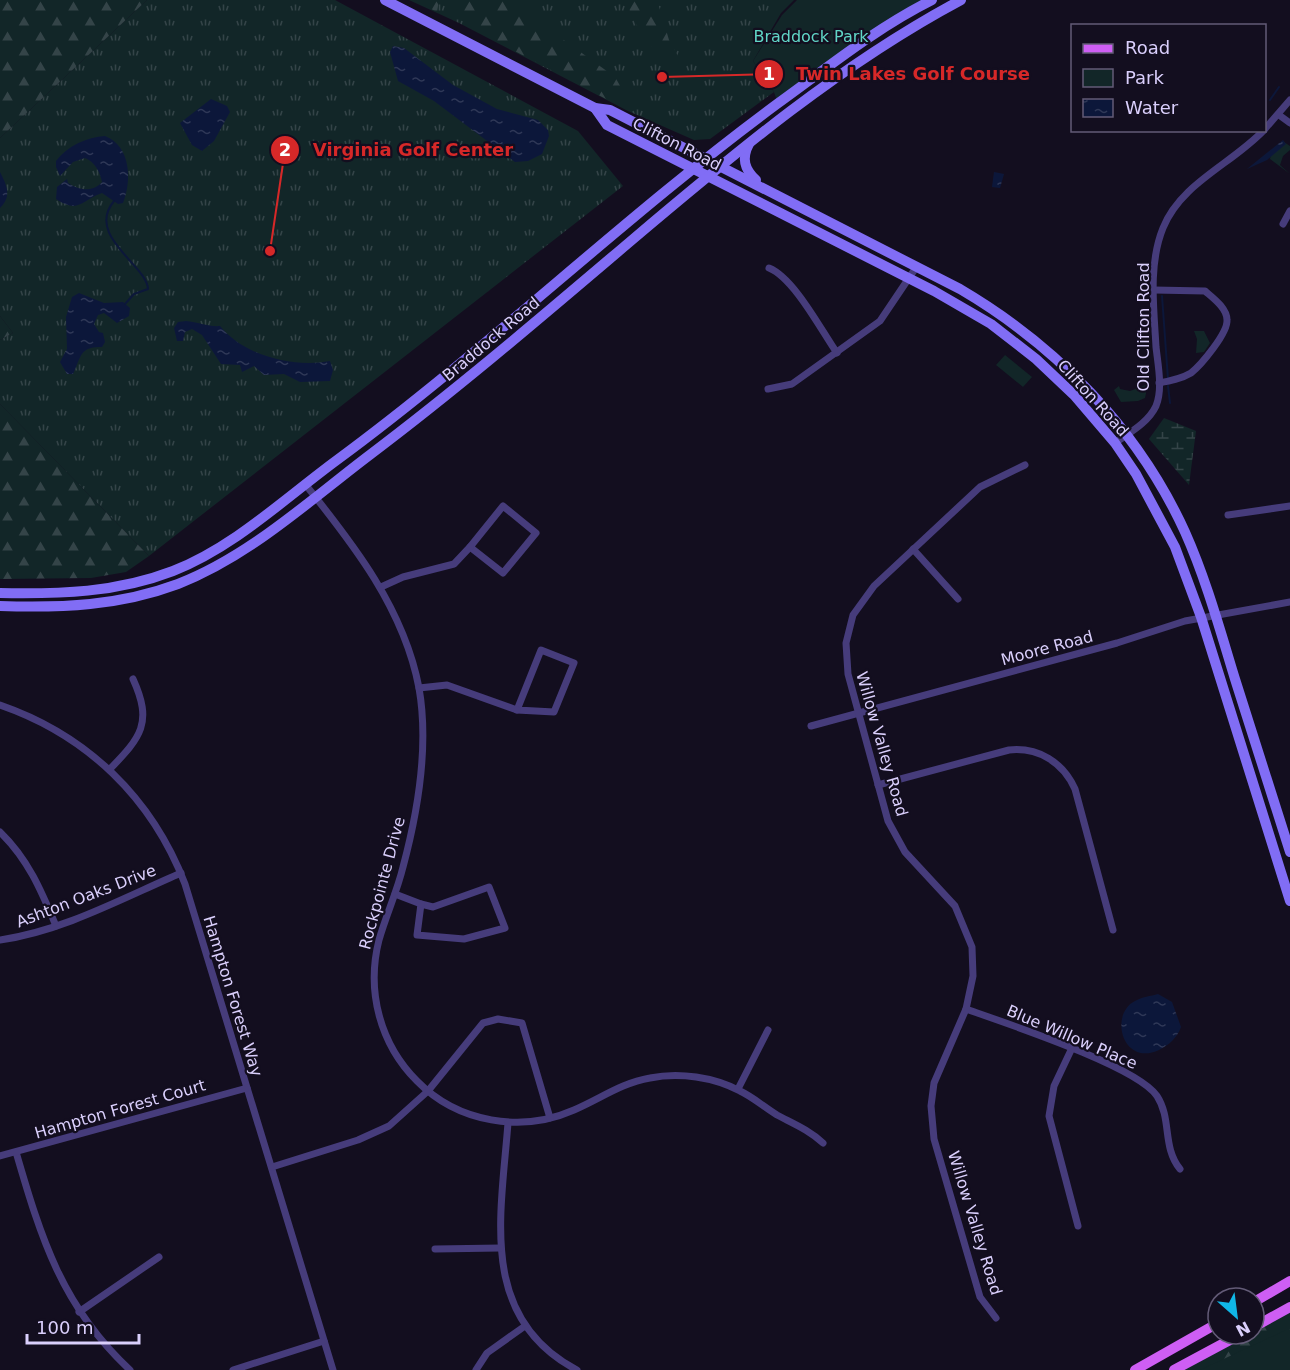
<svg xmlns="http://www.w3.org/2000/svg" width="1290" height="1370" viewBox="0 0 1290 1370" font-family="'DejaVu Sans',sans-serif">
  <style>
    .grass { fill: url(#grass-tufts) }
    .forest { fill: url(#forest-firs) }
    .wetland { fill: url(#wetland-marsh) }
    .green { fill: #122628 }
    .water { fill: url(#water-ripples) }
    .lines { fill: none; stroke-linecap: round; stroke-linejoin: round }
    .stream { stroke: #0c173a; stroke-width: 2 }
    .minor { stroke: #463c7b; stroke-width: 7 }
    .secondary { stroke: #816df5; stroke-width: 10 }
    .primary { stroke: #ce5ef4; stroke-width: 10 }
    .labels { text-anchor: middle; dominant-baseline: central; stroke-width: 4.5; stroke-linejoin: round; paint-order: stroke }
    .park-label { font-size: 16px; fill: #61d6c7; stroke: #130e1f }
    .street-label { font-size: 16px; fill: #dacffc; stroke: #130e1f }
    .leader { fill: none; stroke: #d62828; stroke-width: 2 }
    .callout-dot { fill: #d62828; stroke: #130e1f; stroke-width: 2 }
    .mark-label { font-size: 18px; text-anchor: middle; font-weight: bold; fill: #fff }
    .callout-label { font-size: 18px; text-anchor: middle; font-weight: bold; fill: #d62828; stroke: #130e1f; stroke-width: 4.5; stroke-linejoin: round; paint-order: stroke }
  </style>
  <defs>
    <pattern id="grass-tufts" width="24" height="20" patternUnits="userSpaceOnUse" patternTransform="scale(1.5)"><rect width="24" height="20" fill="#122628"/><path d="M3 7l-1-3M5 7V3M7 7l1-3M15 17l-1-3M17 17v-4M19 17l1-3" fill="none" stroke="#344448"/></pattern>
    <pattern id="forest-firs" width="22" height="20" patternUnits="userSpaceOnUse" patternTransform="scale(1.5)"><rect width="22" height="20" fill="#122628"/><path d="M5 1l3.5 6h-7zM16 11l3.5 6h-7z" fill="#344448"/></pattern>
    <pattern id="wetland-marsh" width="20" height="14" patternUnits="userSpaceOnUse" patternTransform="scale(1.5)"><rect width="20" height="14" fill="#122628"/><path d="M1 5h8M5 5V1M11 12h8M15 12V8" fill="none" stroke="#344448"/></pattern>
    <pattern id="water-ripples" width="26" height="14" patternUnits="userSpaceOnUse" patternTransform="scale(1.5)"><rect width="26" height="14" fill="#0c173a"/><path d="M2 4q2-2 4 0t4 0M15 11q2-2 4 0t4 0" fill="none" stroke="#2f3857"/></pattern>
  </defs>
  <rect width="100%" height="100%" fill="#130e1f"/>
  <g class="grass">
    <path d="M147,0H335L578,131L623,186L149,556L0,404V340L13,333L0,316V138Z"/>
    <path d="M409,0H794L781,13L753,61L774,92L710,139L694,140L628,111L459,23Z"/>
  </g>
  <g class="forest">
    <path d="M0,0H147L0,138Z"/>
    <path d="M414,0H439L437,12Z"/>
    <path d="M464,0H503L514,4L615,77L631,105L627,110L467,26L461,2Z"/>
    <path d="M625,0H657L669,40L683,65C653,60 636,27 625,0Z"/>
    <path d="M0,316L13,333L0,340Z"/>
    <path d="M0,404L149,556L126,572L91,578L0,579Z"/>
    <path d="M1290,1311V1370H1180L1242,1334H1254V1328Z"/>
  </g>
  <path class="wetland" d="M1164,418L1196,431L1189,485L1149,439Z"/>
  <g class="green">
    <path d="M797,0H932L778,104L774,92L753,61L782,15Z"/>
    <path d="M1284,142L1290,146V150L1283,156L1280,165L1290,174L1270,159L1271,154Z"/>
    <path d="M1194,331H1204L1210,343L1204,352L1196,353L1197,339Z"/>
    <path d="M1005,355L1032,377L1023,387L996,365Z"/>
    <path d="M1148,384L1145,398L1138,401L1121,402L1114,390L1119,386L1120,389L1130,391Z"/>
    <path d="M1286,1330H1290V1370H1200Z"/>
  </g>
  <g class="water">
    <path d="M393,46L404,48L453,85L497,109L538,120L548,130L549,136L542,154L528,161L515,162L434,101L398,81L390,52Z"/>
    <path d="M211,99L227,106L230,112L214,141L202,151L192,145L180,123Z"/>
    <path d="M105,136C131,146 132,181 123,203L118,204L102,193C80,201 79,214 56,199L57,187L67,179L68,183C78,190 93,193 102,182C100,172 95,162 85,158L73,162L60,176L56,167V161C67,146 87,137 105,136Z"/>
    <path d="M1283,140L1286,144L1267,160L1247,169Z"/>
    <path d="M0,172C7,186 12,196 0,208Z"/>
    <path d="M994,172L1004,174L1000,188L992,187Z"/>
    <path d="M79,293L104,303L123,302L130,308L129,316L117,323L104,313L98,315L94,324L99,332L103,333L105,342L102,347C79,346 81,358 73,374H67L60,362L67,349L66,317L72,297Z"/>
    <path d="M186,321C198,322 209,327 220,326C244,356 294,368 330,361L333,370L330,381L300,382L284,374L264,375L254,366L242,372L240,365L221,364L202,335L192,329L185,332L183,341H177L174,328L178,322Z"/>
    <path d="M1158,994L1172,1002L1181,1027C1177,1038 1169,1045 1159,1050C1122,1067 1109,1014 1135,1001C1142,997 1151,996 1158,994Z"/>
  </g>
  <g class="lines">
    <g class="stream">
      <path d="M1270,100L1279,87"/>
      <path d="M114,201C85,236 147,265 148,289L134,294L125,304"/>
      <path d="M1162,296L1168,379"/>
      <path d="M1168,386L1170,403"/>
    </g>
    <g class="minor">
      <path d="M1279,115L1290,123"/>
      <path d="M1264,130L1290,100"/>
      <path d="M1283,224L1290,211"/>
      <path d="M769,268C794,278 821,330 837,353"/>
      <path d="M1154,290L1205,291C1213,298 1227,308 1227,320C1228,333 1201,365 1191,373C1181,379 1170,381 1159,383"/>
      <path d="M768,389L792,384L880,321L917,266"/>
      <path d="M1115,443C1129,433 1148,423 1156,406C1163,389 1158,365 1156,347C1154,309 1148,265 1163,228C1181,183 1232,164 1264,130"/>
      <path d="M305,484C354,545 404,609 419,688C429,745 418,811 403,867C397,892 386,915 379,940C366,991 380,1044 417,1081C458,1123 522,1133 574,1110C600,1099 621,1083 650,1078C679,1072 714,1077 740,1091C753,1097 764,1107 777,1115C794,1124 809,1130 823,1143"/>
      <path d="M503,506L536,533L503,573L470,547Z"/>
      <path d="M1228,515L1290,506"/>
      <path d="M913,549L958,599"/>
      <path d="M381,587L403,577L454,564L470,547"/>
      <path d="M541,650L574,663L554,712L517,710Z"/>
      <path d="M419,688L447,685L517,710"/>
      <path d="M0,705C87,735 152,798 185,884L333,1370"/>
      <path d="M811,726L1117,643L1185,621L1290,602"/>
      <path d="M110,769C141,737 153,723 133,679"/>
      <path d="M878,785L1009,750C1038,747 1063,762 1075,789L1113,930"/>
      <path d="M0,832C28,859 41,890 56,926"/>
      <path d="M489,887L505,928L464,939L417,935L421,904L433,907Z"/>
      <path d="M395,894L421,904"/>
      <path d="M0,940C63,931 123,898 181,873"/>
      <path d="M966,1009C1005,1023 1137,1066 1157,1096C1172,1119 1162,1147 1180,1169"/>
      <path d="M1072,1048L1054,1086L1049,1116L1078,1226"/>
      <path d="M738,1089L768,1030"/>
      <path d="M508,1123C501,1215 478,1318 577,1370"/>
      <path d="M16,1152C41,1238 62,1307 130,1370"/>
      <path d="M0,1156L247,1088"/>
      <path d="M272,1167L358,1140L389,1126L428,1091L483,1023L498,1019L522,1023L550,1118"/>
      <path d="M435,1249L500,1248"/>
      <path d="M79,1312L159,1257"/>
      <path d="M996,1318L980,1297L934,1139L931,1106L934,1083L966,1009L973,976L972,947L955,906L905,852L888,821L848,674L846,643L853,615L874,586L980,487L1025,465"/>
      <path d="M233,1370L324,1341"/>
      <path d="M476,1370L487,1353L525,1326"/>
    </g>
    <g class="secondary">
      <path d="M385,0L595,108L610,110L960,289C1057,346 1138,429 1185,532C1206,579 1220,630 1235,679C1253,737 1272,794 1290,852"/>
      <path d="M595,108L607,125L934,291L991,324L1036,359L1074,395L1115,443L1136,474L1175,547L1201,617L1290,901"/>
      <path d="M749,144C741,159 745,170 756,180"/>
      <path d="M0,593C60,594 116,593 173,571C234,547 284,499 337,460C489,348 625,216 777,104C827,68 876,28 932,0"/>
      <path d="M0,606C62,608 119,606 178,584C250,556 310,500 371,454C461,386 546,313 632,240C736,152 841,64 961,0"/>
    </g>
    <g class="primary">
      <path d="M1254,1302L1290,1281"/>
      <path d="M1254,1327L1290,1307"/>
      <path d="M1135,1370L1218,1323"/>
      <path d="M1174,1370L1241,1334"/>
    </g>
  </g>
  <g class="labels">
    <g class="park-label">
      <text x="811" y="36">Braddock Park</text>
    </g>
    <g class="street-label">
      <text transform="translate(677 144) rotate(27)">Clifton Road</text>
      <text transform="translate(1143 327) rotate(-90)">Old Clifton Road</text>
      <text transform="translate(491 339) rotate(-40)">Braddock Road</text>
      <text transform="translate(1093 398) rotate(48)">Clifton Road</text>
      <text transform="translate(1047 648) rotate(-15)">Moore Road</text>
      <text transform="translate(882 744) rotate(74)">Willow Valley Road</text>
      <text transform="translate(382 883) rotate(-75)">Rockpointe Drive</text>
      <text transform="translate(86 896) rotate(-21)">Ashton Oaks Drive</text>
      <text transform="translate(233 996) rotate(73)">Hampton Forest Way</text>
      <text transform="translate(1072 1037) rotate(23)">Blue Willow Place</text>
      <text transform="translate(120 1109) rotate(-16)">Hampton Forest Court</text>
      <text transform="translate(975 1223) rotate(73)">Willow Valley Road</text>
    </g>
  </g>
  <path class="leader" d="M662 77L769 74M270 251L285 150"/>
  <g class="callout-dot">
    <circle cx="662" cy="77" r="6"/>
    <circle cx="270" cy="251" r="6"/>
    <circle cx="769" cy="74" r="15"/>
    <circle cx="285" cy="150" r="15"/>
  </g>
  <g class="mark-label">
    <text x="769" y="80">1</text>
    <text x="285" y="156">2</text>
  </g>
  <g class="callout-label">
    <text x="913" y="80">Twin Lakes Golf Course</text>
    <text x="413" y="156">Virginia Golf Center</text>
  </g>
  <rect x="1071" y="24" width="195" height="108" fill="#130e1f" stroke="#635b77" stroke-width="1.5"/>
  <rect x="1083" y="44" width="30" height="9" fill="#ce5ef4" stroke="#635b77" stroke-width="1.5"/>
  <text x="1125" y="54" font-size="18" fill="#dacffc">Road</text>
  <rect x="1083" y="69" width="30" height="18" fill="#122628" stroke="#635b77" stroke-width="1.5"/>
  <text x="1125" y="84" font-size="18" fill="#dacffc">Park</text>
  <rect x="1083" y="99" width="30" height="18" fill="url(#water-ripples)" stroke="#635b77" stroke-width="1.5"/>
  <text x="1125" y="114" font-size="18" fill="#dacffc">Water</text>
  <g transform="translate(1236 1316) rotate(152)"><circle r="28" fill="#130e1f" stroke="#635b77" stroke-width="1.5"/>
  <path d="M0-4.5L10 22L0 15L-10 22Z" fill="#10b7e7"/>
  <text y="-9" font-size="16" font-weight="bold" text-anchor="middle" fill="#dacffc">N</text>
  </g>
  <path d="M27 1334v9h112v-9" fill="none" stroke="#dacffc" stroke-width="3"/>
  <text x="36" y="1334" font-size="18" fill="#dacffc" stroke="#130e1f" stroke-width="4.5" paint-order="stroke">100 m</text>
</svg>
